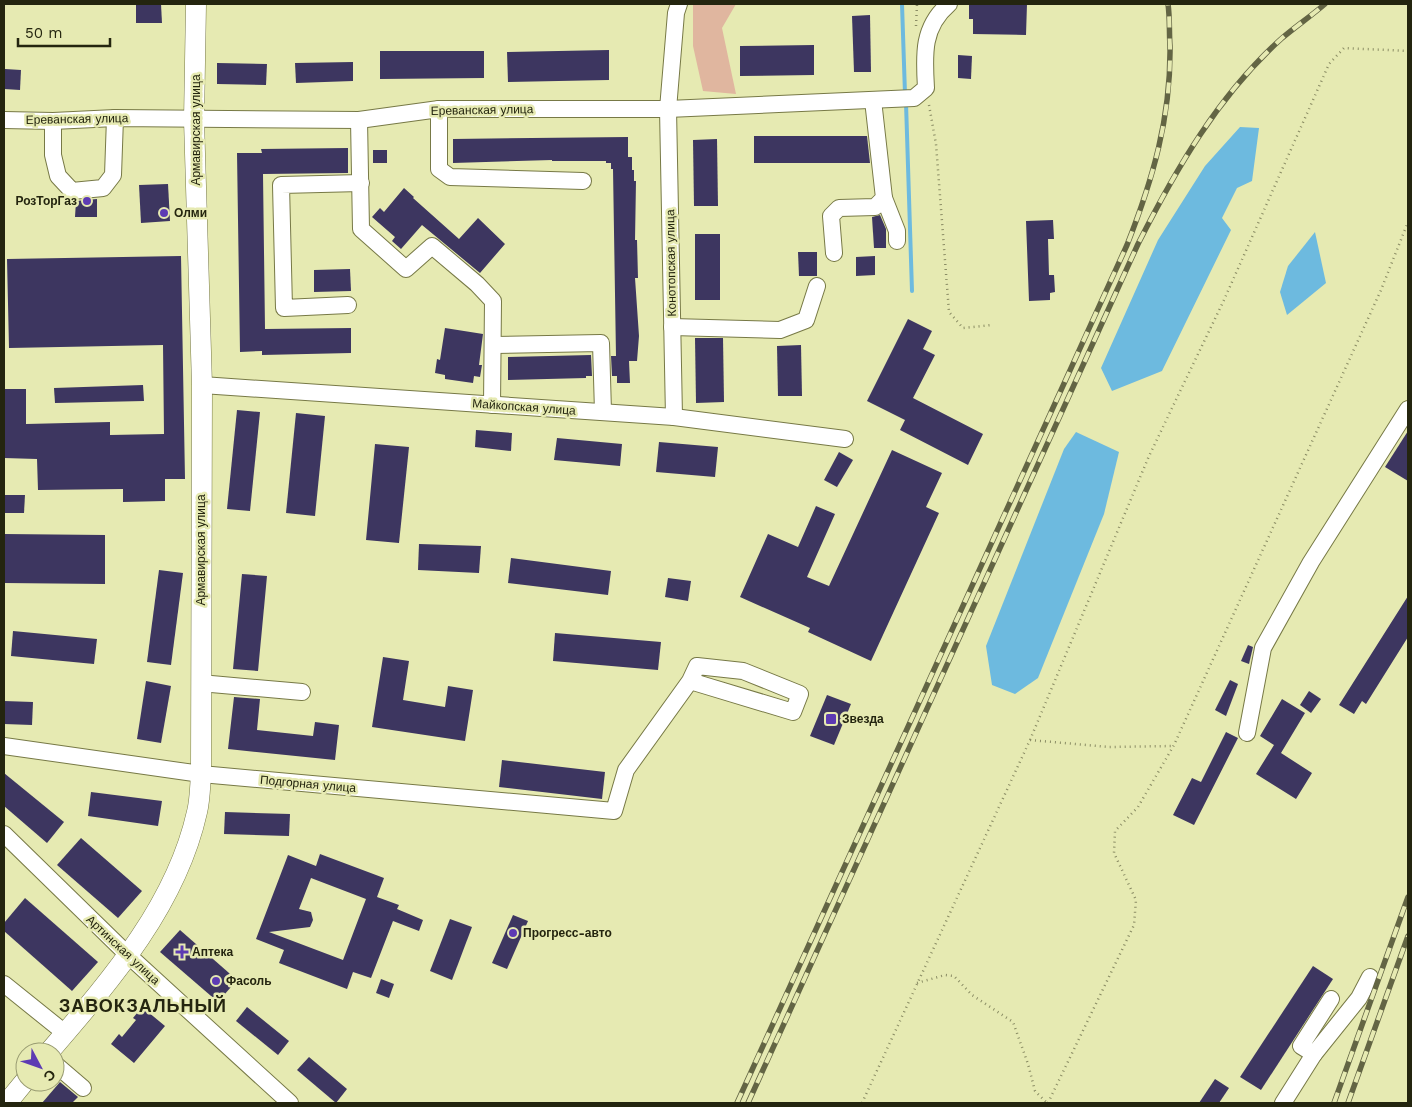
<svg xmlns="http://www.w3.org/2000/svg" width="1412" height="1107" viewBox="0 0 1412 1107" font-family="'Work Sans',sans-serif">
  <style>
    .green { fill: #e0b69f }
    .water { fill: #6dbadf }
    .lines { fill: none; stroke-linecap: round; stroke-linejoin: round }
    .stream { stroke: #6dbadf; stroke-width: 4 }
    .building { fill: #3d3660; fill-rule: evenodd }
    .minor-casing { stroke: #777946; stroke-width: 18 }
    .major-casing { stroke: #777946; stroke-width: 21 }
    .path { stroke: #8a8c64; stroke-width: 2.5; stroke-dasharray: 1 4; stroke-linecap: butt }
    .minor { stroke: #fff; stroke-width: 16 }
    .major { stroke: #fff; stroke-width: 20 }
    .rail-casing { stroke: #636544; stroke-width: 5.5 }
    .rail { stroke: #e6eab2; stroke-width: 4; stroke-dasharray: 11; stroke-linecap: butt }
    .poi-dot { fill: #5d3bb3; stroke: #e6eab2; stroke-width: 2 }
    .labels { text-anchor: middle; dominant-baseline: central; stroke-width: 5; stroke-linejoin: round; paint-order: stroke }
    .street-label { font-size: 12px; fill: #24250f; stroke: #e6eab2 }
    .poi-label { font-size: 12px; font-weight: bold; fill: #24250f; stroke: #e6eab2; text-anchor: start }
    .district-label { font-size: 18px; font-weight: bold; letter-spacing: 1px; fill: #24250f; stroke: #e6eab2 }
  </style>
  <rect width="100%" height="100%" fill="#e6eab2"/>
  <path class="green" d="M693,4H736L722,28L736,94L703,91L693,46Z"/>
  <g class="water">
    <path d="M1240,127L1259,128L1252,181L1237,188L1222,218L1231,230L1162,371L1112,391L1101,368L1158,240L1205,166Z"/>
    <path d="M1315,232L1326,283L1287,315L1280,292L1288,266Z"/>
    <path d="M1076,432L1119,452L1104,514L1038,678L1015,694L992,685L986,646L1064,449Z"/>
  </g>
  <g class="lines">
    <g class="stream">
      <path d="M902,4L905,94"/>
      <path d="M906,103L912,291"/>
    </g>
  </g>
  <g class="building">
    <path d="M136,4H161L162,23H136Z"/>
    <path d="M969,4H1027L1026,35L973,34V19H969Z"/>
    <path d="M870,15L871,72H854L852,16Z"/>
    <path d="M814,45V75L740,76V46Z"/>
    <path d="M609,50V80L508,82L507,52Z"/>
    <path d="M380,51H484V78L380,79Z"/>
    <path d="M958,55L972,56L971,79L958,78Z"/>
    <path d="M353,62V81L296,83L295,63Z"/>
    <path d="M217,63L267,64L266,85L217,84Z"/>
    <path d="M5,69L21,70L20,90L4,89Z"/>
    <path d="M754,136H867L870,163H754Z"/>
    <path d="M628,137V157H632V170H634V181H636L635,240H637L638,278H635L639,336L637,361H629L630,383H617V376H612L611,356H616L613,169H611V163H606V161H552V160L453,163V139Z"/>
    <path d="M717,139L718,206H694L693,140Z"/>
    <path d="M348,148V173L263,174L265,329L351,328V353L262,355V351L240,352L237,153H262L261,149Z"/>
    <rect x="373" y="150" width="14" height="13"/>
    <path d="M168,184L170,221L141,223L139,185Z"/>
    <path d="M404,188L414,197L413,198L459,239L478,218L505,244L480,273L422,225L401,249L392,241L395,237L372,217L380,208L384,212Z"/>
    <path d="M97,199V217H75L76,201Z"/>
    <path d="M880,215L886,229V248H874L872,217Z"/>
    <path d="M1053,220L1054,239H1048L1049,275H1054L1055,292L1050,293V300L1029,301L1026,221Z"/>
    <rect x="695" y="234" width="25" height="66"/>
    <path d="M798,252H817V276H799Z"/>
    <path d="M181,256L185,479H165V501L123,502V489L38,490L37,459L4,458V389H26V424L110,422V435L164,434L163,345L9,348L7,259Z"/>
    <path d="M875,256V275L856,276V257Z"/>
    <path d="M350,269L351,291L314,292V270Z"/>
    <path d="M908,319L932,331L923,349L935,355L913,398L983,434L968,465L900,430L905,420L867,401Z"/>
    <path d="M445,328L483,334L479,365H482L480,377L474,376L473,383L445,379V375L435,373L437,359L440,360Z"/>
    <path d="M695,338H723L724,402L696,403Z"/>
    <path d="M801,345L802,396H778L777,346Z"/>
    <path d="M591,355L592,376H586V378L508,380V357Z"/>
    <path d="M143,385L144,401L55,403L54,388Z"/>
    <path d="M237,410L260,412L250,511L227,509Z"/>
    <path d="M296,413L325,416L315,516L286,513Z"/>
    <path d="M476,430L512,433L511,451L475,447Z"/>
    <path d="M1408,431V481L1385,467Z"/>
    <path d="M557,438L622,444L620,466L554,460Z"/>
    <path d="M659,442L718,447L715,477L656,472Z"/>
    <path d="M375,444L409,447L399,543L366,540Z"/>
    <path d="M892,450L942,473L926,507L939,513L871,661L808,632L810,628L740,597L768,534L798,547L816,506L835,514L807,577L829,586Z"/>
    <path d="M839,452L853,460L837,487L824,480Z"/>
    <path d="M4,495H25L24,513H4Z"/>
    <path d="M4,534L105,535V584L4,583Z"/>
    <path d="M419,544L481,546L479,573L418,570Z"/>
    <path d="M511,558L611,571L608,595L508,583Z"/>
    <path d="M159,570L183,573L171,665L147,662Z"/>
    <path d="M242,574L267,576L258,671L233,669Z"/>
    <path d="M668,578L691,581L688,601L665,597Z"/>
    <path d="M1408,596V637L1366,704L1362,701L1354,714L1339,705Z"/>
    <path d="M13,631L97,639L94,664L11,656Z"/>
    <path d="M555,633L661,642L658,670L553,661Z"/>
    <path d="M1248,645L1253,647L1249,664L1241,661Z"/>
    <path d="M383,657L409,661L403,700L445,707L448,686L473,690L465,741L372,727Z"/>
    <path d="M1230,680L1238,684L1226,716L1215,710Z"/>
    <path d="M146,681L171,686L161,743L137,739Z"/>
    <path d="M1309,691L1321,699L1311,713L1300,705Z"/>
    <path d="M827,695L851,704L834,745L810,736Z"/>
    <path d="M234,697L260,699L257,730L313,736L315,722L339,725L335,760L228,749Z"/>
    <path d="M1282,699L1305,713L1281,753L1312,773L1296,799L1256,774L1274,745L1260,736Z"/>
    <path d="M4,701L33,702L32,725L4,724Z"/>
    <path d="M1226,732L1238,738L1194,825L1173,815L1192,778L1201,782Z"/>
    <path d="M502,760L605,772L602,799L499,787Z"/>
    <path d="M4,773L64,822L47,843L4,806Z"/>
    <path d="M91,792L162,801L158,826L88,816Z"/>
    <path d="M225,812L290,814L289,836L224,834Z"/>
    <path d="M81,838L142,891L118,918L57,865Z"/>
    <path d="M320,854L384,878L377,897L399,905L397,909L423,920L419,931L393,921L371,978L353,972L347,989L279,963L284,950L256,939L288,855L316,866ZM311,878L366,899L343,960L269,932L310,927L313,920L311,912L299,909Z"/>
    <path d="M25,898L98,962L72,991L4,931V923Z"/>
    <path d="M513,915L528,921L507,969L492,963Z"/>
    <path d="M450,919L472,927L452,980L430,971Z"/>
    <path d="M180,930L237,980L218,1002L160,952Z"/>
    <path d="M1313,966L1333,979L1261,1090L1240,1077Z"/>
    <path d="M381,979L394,984L389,998L376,993Z"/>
    <path d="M142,1007L165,1026L134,1063L111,1044L119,1034L122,1037L136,1020L133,1018Z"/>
    <path d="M247,1007L289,1041L278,1055L236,1021Z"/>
    <path d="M309,1057L347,1089L336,1103L297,1070Z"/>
    <path d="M1215,1079L1229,1088L1219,1103H1199Z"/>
    <path d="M60,1082L78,1097L72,1103H42Z"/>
  </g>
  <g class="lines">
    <g class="minor-casing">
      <g id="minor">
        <path d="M439,109V169L450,177L583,181"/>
        <path d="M4,120L53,121L115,118L359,120L439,109H668L914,98L926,88C924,55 922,27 949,4"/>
        <path d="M359,120L361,229L406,269L432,246L477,284L493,301L492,405"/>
        <path d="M53,121V155L58,176L72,191L103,188L113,175L115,118"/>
        <path d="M884,198L897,231V241"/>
        <path d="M834,253L831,216L839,208L875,207L884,198L873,100"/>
        <path d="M348,305L284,308L281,185L361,183"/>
        <path d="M672,327L780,330L806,320L817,286"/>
        <path d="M494,345L601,343L603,412"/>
        <path d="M202,385L674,417L845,439"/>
        <path d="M674,417L668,109L676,13L679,4"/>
        <path d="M200,683L302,692"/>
        <path d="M1247,733L1263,648L1311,562L1408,409"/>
        <path d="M4,746L201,774L614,811L626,770L690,681L793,712L800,694L743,671L697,666L690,681"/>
        <path d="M4,834L128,955L290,1103"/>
        <path d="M4,984L65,1033"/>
        <path d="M1314,1054L1359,998L1370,977"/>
        <path d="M55,1064L83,1088"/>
        <path d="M1283,1103L1314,1054L1301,1046L1331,999"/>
      </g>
    </g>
    <g class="major-casing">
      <g id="major">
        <path d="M49,1052C110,981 176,906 197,812C200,800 200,787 201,774L202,385L194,120L196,4"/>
        <path d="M7,1103L25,1081"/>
      </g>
    </g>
    <g class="path">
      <path d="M916,26L917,4"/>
      <path d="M929,105L936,144L949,312L963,328L992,325"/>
      <path d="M1030,740L1109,747L1173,746"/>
      <path d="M917,983L945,975L954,976L972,995L1013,1022L1028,1064L1035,1091L1047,1103"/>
      <path d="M862,1103L1030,740L1149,456L1224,300L1329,64L1344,48L1408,51"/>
      <path d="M1048,1103L1134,925L1136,900L1114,853L1115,831L1138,807L1174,745L1381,290L1408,222"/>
    </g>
    <use href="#minor" class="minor"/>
    <use href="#major" class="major"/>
    <g class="rail-casing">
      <g id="rail">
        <path d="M737,1103L1127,245C1153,179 1171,117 1170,46C1169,32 1170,18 1168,4"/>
        <path d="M748,1103L1138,244C1176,169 1218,96 1281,39C1295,27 1311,16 1325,4"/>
        <path d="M1334,1103L1408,897"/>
        <path d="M1348,1103L1408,936"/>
      </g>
    </g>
    <use href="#rail" class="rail"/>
  </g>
  <g class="poi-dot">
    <circle cx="87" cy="201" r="5"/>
    <circle cx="164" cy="213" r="5"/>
    <rect x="825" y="713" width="12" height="12" rx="2.5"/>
    <circle cx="513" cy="933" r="5"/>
    <path d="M179.5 944.5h5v5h5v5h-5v5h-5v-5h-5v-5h5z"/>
    <circle cx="216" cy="981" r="5"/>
  </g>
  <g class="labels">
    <g class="street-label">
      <text transform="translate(482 110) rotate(-1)">Ереванская улица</text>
      <text transform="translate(77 119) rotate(-1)">Ереванская улица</text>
      <text transform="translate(196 130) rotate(-90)">Армавирская улица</text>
      <text transform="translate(671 263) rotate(-91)">Конотопская улица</text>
      <text transform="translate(524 407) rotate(4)">Майкопская улица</text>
      <text transform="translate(201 550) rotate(-90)">Армавирская улица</text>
      <text transform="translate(308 784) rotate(5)">Подгорная улица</text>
      <text transform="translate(123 950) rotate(43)">Артинская улица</text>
    </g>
    <g class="poi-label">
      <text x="77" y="201" text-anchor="end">РозТорГаз</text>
      <text x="174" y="213">Олми</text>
      <text x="842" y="719">Звезда</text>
      <text x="523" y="933">Прогресс-авто</text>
      <text x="192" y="952">Аптека</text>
      <text x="226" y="981">Фасоль</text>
    </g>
    <g class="district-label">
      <text x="143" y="1005">ЗАВОКЗАЛЬНЫЙ</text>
    </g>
  </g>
  <rect width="1412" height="1107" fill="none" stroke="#24250f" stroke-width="10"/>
  <g transform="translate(40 1067) rotate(131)"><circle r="24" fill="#e6eab2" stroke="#989b71"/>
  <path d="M0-4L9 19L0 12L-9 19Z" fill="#5d3bb3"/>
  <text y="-8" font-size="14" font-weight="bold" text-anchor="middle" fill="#24250f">С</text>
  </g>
  <path d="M18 38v8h92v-8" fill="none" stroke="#24250f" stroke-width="2.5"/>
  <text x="25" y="38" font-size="15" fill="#24250f" stroke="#e6eab2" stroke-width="4" paint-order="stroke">50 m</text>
</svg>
